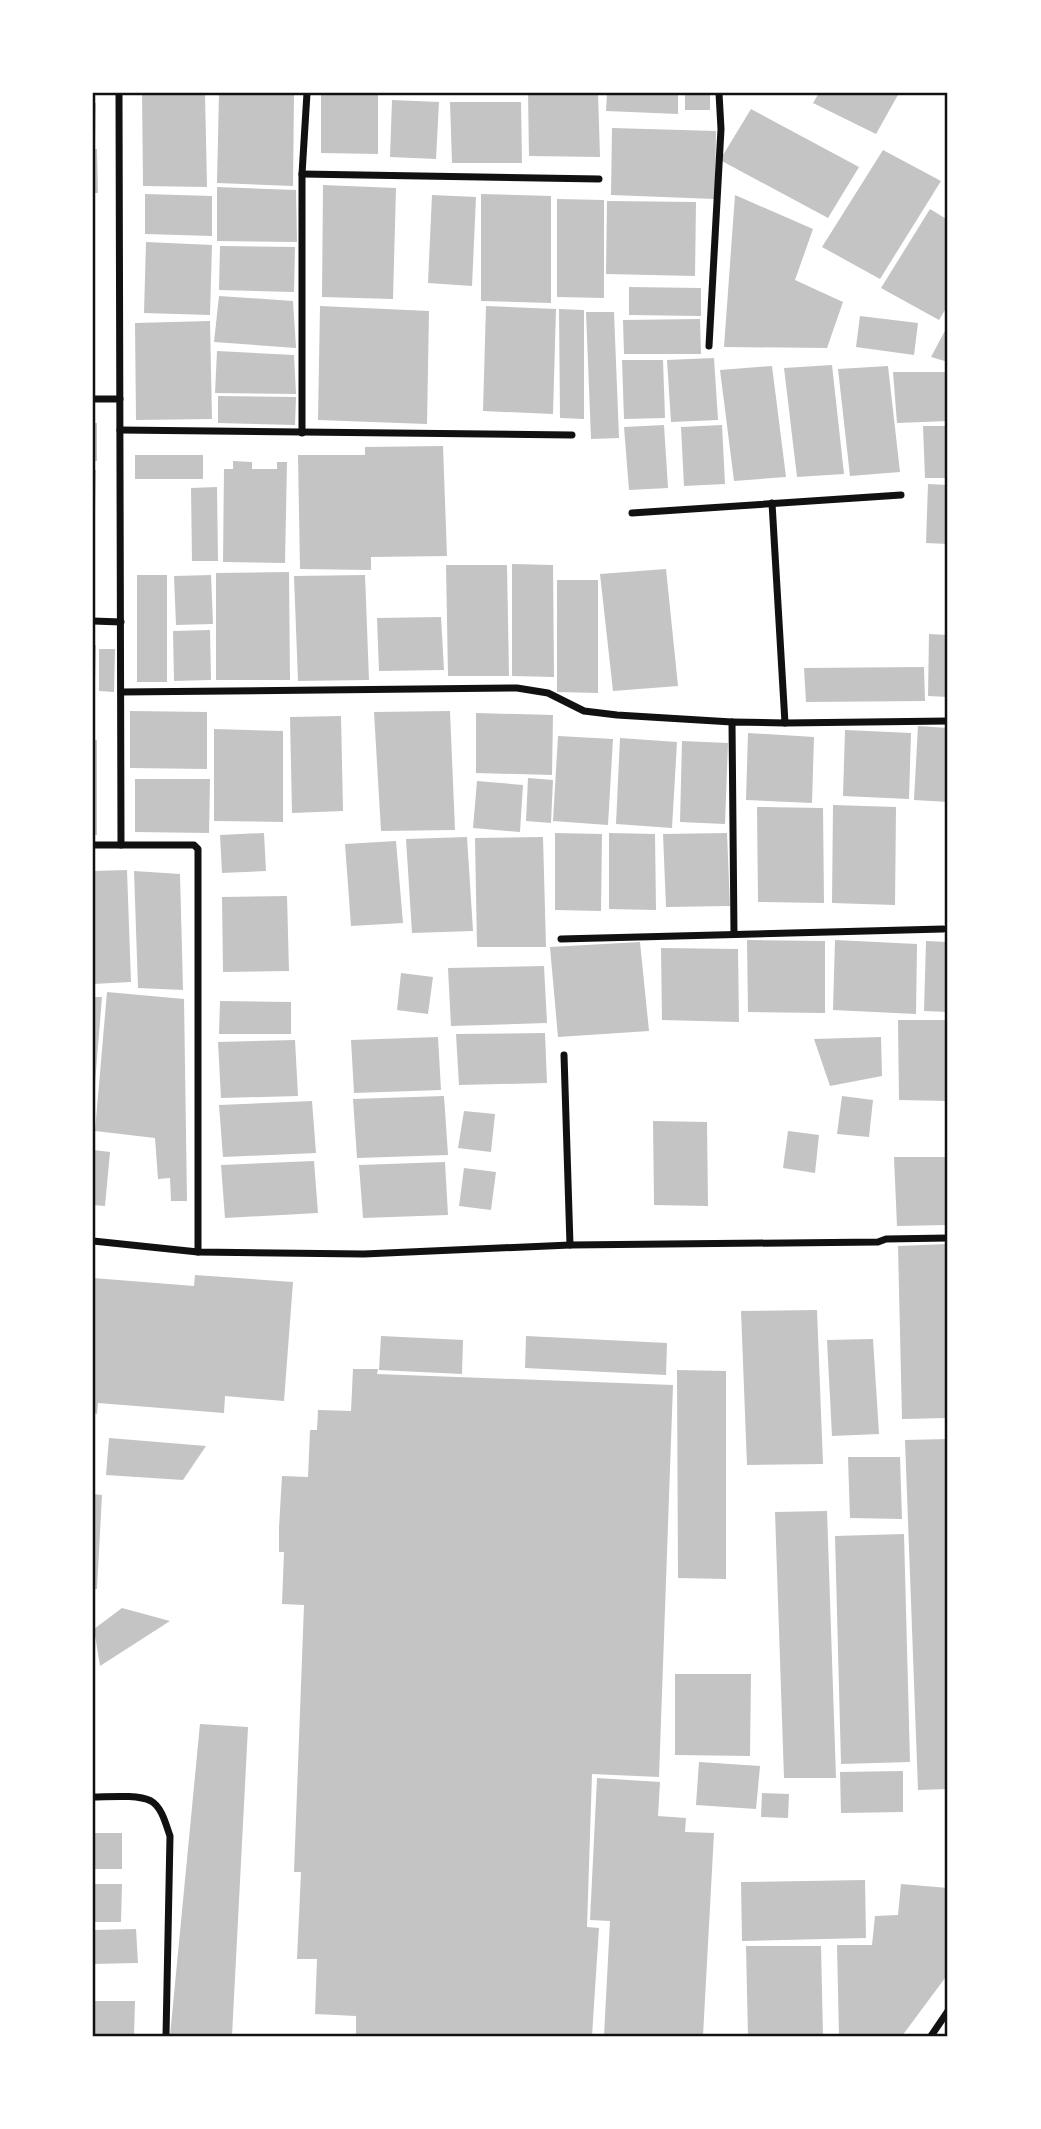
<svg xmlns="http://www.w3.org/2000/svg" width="1041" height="2129" viewBox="0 0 1041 2129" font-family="'Noto Sans',sans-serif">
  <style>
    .building { fill: #c4c4c4 }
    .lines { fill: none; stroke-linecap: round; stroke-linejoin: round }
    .minor { stroke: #111; stroke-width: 7 }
    .neatline { fill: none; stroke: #111; stroke-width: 2.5 }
  </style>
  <rect width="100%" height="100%" fill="#fff"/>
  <g class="building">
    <path d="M142,93H205L207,187L143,186Z"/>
    <path d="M219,93H294L293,186L217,183Z"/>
    <path d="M321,93H378V154L321,153Z"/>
    <path d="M528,93H598L600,157L529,156Z"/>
    <path d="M607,93H678V114L606,111Z"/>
    <rect x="685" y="93" width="25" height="17"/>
    <path d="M819,93H899L876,134L813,103Z"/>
    <path d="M392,100L439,102L436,159L390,157Z"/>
    <path d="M450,102H521L522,163H452Z"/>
    <path d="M93,103H96L95,149H93Z"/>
    <path d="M751,109L859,167L828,218L720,160Z"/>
    <path d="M612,128L716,131L715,199L611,195Z"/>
    <path d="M93,149H97L98,193H93Z"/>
    <path d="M883,150L941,181L880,279L822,247Z"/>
    <path d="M323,185L396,188L393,299L322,297Z"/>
    <path d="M217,187L296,190L297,242L217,241Z"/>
    <path d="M145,194L212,196V236L145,234Z"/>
    <path d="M481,194L551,196V303L481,301Z"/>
    <path d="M432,195L476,197L472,286L428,283Z"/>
    <path d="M735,195L813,229L795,280L843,302L827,348L724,347Z"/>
    <path d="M557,199L604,200V298L557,297Z"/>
    <path d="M607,201L696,202L695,276L606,274Z"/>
    <path d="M930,209L948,220V305L939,320L881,288Z"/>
    <path d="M146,242L212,245L210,315L144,313Z"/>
    <path d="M220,246L295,247L294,292L219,290Z"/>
    <path d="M629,287L701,288V316L629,315Z"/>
    <path d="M219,296L293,301L296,348L214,342Z"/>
    <path d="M320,306L429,311L427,424L318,420Z"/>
    <path d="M486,306L556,309L553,414L483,411Z"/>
    <path d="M559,309L584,310V419L560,418Z"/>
    <path d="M586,312H614L619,438L591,439Z"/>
    <path d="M860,316L918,323L914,355L856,347Z"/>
    <path d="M700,319L701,354H624L623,320Z"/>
    <path d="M210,321L212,419L136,420L135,323Z"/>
    <path d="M948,325V362L931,357Z"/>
    <path d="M217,351L294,355L296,394L215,393Z"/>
    <path d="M714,358L718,420L671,422L667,360Z"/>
    <path d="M622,360H663L665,418L624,419Z"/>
    <path d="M832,365L844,474L797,477L784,368Z"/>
    <path d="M772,366L786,477L734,481L720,370Z"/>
    <path d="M888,366L900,472L850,476L838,369Z"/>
    <path d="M893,372H948V421L897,423Z"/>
    <path d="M218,396L296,397L295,425L218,423Z"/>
    <rect x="93" y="423" width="4" height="38"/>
    <path d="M664,425L668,488L629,490L624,427Z"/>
    <path d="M722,425L725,484L684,486L681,427Z"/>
    <path d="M923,426H948V478H925Z"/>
    <path d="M443,446L447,556L371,557V570L300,569L298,455H365V447Z"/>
    <rect x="135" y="455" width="68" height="24"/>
    <path d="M233,461L252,462V469H277V462H287L285,563L223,562L224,469H233Z"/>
    <path d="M93,470H96L95,512H93Z"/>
    <path d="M928,484L948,485V544L926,543Z"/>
    <path d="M217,487L218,561H192L191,488Z"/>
    <path d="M512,564L553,565L554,677L512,676Z"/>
    <path d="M446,565H507L509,676H448Z"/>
    <path d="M666,569L678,686L613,691L600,574Z"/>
    <path d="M289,572L290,680H216V573Z"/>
    <rect x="137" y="575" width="30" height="107"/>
    <path d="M211,575L213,624L176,625L174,576Z"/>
    <path d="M365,575L369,680L298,681L294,576Z"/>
    <path d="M557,580H598V693L557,692Z"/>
    <path d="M441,617L444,670L379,671L377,618Z"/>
    <path d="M210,630L211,680L174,681L173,631Z"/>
    <path d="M929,634L948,635V697L928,696Z"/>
    <path d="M93,645H96L95,681H93Z"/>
    <path d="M99,649H115L114,692L99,691Z"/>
    <path d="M924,667L925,701L806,702L804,668Z"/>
    <path d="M130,711L207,712V769L130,768Z"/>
    <path d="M450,711L455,830L381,831L374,712Z"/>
    <path d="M476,713L553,715L552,775L476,773Z"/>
    <path d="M341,716L343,811L292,813L290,717Z"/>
    <path d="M918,726L948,728V802L914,800Z"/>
    <path d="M214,729L283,731V822L214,821Z"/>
    <path d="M845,730L911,733L909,799L843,796Z"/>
    <path d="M748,733L814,737L812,803L746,800Z"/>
    <path d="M558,736L613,739L608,825L553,821Z"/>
    <path d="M620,738L677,742L672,828L616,824Z"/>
    <rect x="93" y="740" width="4" height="95"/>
    <path d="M682,741L728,743L725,824L680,822Z"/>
    <path d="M528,778L553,780L551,823L526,821Z"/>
    <path d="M135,779H210L209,833L135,832Z"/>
    <path d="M477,781L523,785L520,832L473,828Z"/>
    <path d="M833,805L896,807L895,905L832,903Z"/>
    <path d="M757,807L823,808L824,903L758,902Z"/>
    <path d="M264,833L266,871L222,873L220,835Z"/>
    <path d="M555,833L602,834L601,911L555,910Z"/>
    <path d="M609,833L655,834L656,910L609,909Z"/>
    <path d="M727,833L730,906L666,907L663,834Z"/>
    <path d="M467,837L473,931L412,933L406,839Z"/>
    <path d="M543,837L546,947H477L475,838Z"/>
    <path d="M396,841L403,923L351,926L345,844Z"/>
    <path d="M127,870L131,982L93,984V871Z"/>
    <path d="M134,871L180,874L183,990L138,988Z"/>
    <path d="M287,896L289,971L223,972L222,897Z"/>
    <path d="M747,940L825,941V1013L748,1012Z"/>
    <path d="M835,940L917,944L916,1014L833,1010Z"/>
    <path d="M926,941L948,942V1012L924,1011Z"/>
    <path d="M640,942L649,1031L558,1037L550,947Z"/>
    <path d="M661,948L738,949L739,1022L662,1020Z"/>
    <path d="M544,966L547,1023L451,1026L448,968Z"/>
    <path d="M401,973L433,977L428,1014L397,1010Z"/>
    <path d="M107,992L184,999L187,1201H171L170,1178L158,1179L155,1138L95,1131Z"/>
    <path d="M93,997H102L95,1083H93Z"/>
    <path d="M220,1001L291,1002V1034H219Z"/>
    <path d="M898,1020H948V1101L899,1100Z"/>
    <path d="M545,1033L547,1083L459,1085L456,1034Z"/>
    <path d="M438,1037L441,1090L354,1093L351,1040Z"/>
    <path d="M881,1037L882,1076L830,1086L814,1039Z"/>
    <path d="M295,1040L298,1096L221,1098L218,1042Z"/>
    <path d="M444,1096L448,1155L357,1158L353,1099Z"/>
    <path d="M842,1096L873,1100L869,1137L837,1134Z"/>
    <path d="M312,1101L316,1153L223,1157L219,1105Z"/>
    <path d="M464,1111L495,1114L491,1152L458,1148Z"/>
    <path d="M653,1121L707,1122L708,1206L654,1205Z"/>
    <path d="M788,1131L819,1135L815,1173L783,1168Z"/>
    <path d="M93,1150L110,1152L105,1206L93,1205Z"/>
    <path d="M894,1157H948V1225L897,1226Z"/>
    <path d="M314,1161L318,1213L225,1218L221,1165Z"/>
    <path d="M445,1162L448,1215L363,1218L359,1165Z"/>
    <path d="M464,1168L496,1172L491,1210L459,1206Z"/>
    <path d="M948,1244V1418L902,1419L898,1246Z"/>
    <path d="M195,1275L293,1282L284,1401L225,1396L224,1413L98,1403L97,1414L93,1413V1278L194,1286Z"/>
    <path d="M817,1310L823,1464L747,1465L741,1311Z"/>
    <path d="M381,1336L463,1340L462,1374L379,1370Z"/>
    <path d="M526,1336L667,1343L666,1375L525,1368Z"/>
    <path d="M873,1339L879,1434L832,1436L827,1340Z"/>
    <path d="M353,1369H378L377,1374L673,1385L659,1777L592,1774L587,1927L599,1928L592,2036H356V2016L315,2014L317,1959H297L301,1872H294L304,1605L282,1604L284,1552H279V1528L282,1476L308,1477L310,1430H317L318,1410L351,1411Z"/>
    <path d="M677,1370L726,1371V1579L678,1578Z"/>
    <path d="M109,1438L206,1446L183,1480L106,1475Z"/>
    <path d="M948,1439V1789L918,1790L905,1440Z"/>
    <path d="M848,1457H900L902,1519L850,1518Z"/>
    <path d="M93,1494L102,1495L97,1589H93Z"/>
    <path d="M827,1511L836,1778H784L775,1512Z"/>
    <path d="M904,1534L910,1762L841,1764L835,1536Z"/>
    <path d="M122,1608L170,1621L100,1666L94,1629Z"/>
    <path d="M675,1674H751L750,1756L675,1755Z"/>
    <path d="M200,1724L248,1727L232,2036H170Z"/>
    <path d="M699,1762L760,1766L756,1809L696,1805Z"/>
    <path d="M903,1771V1812L841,1813L840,1772Z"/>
    <path d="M597,1778L660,1782L658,1816L686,1818L685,1832L714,1833L703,2036H604L610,1921L590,1920Z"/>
    <path d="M762,1793L789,1794L788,1818L761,1817Z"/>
    <rect x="93" y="1833" width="29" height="36"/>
    <path d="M865,1880L866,1938L742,1941L741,1882Z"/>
    <path d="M93,1884H122L121,1922H93Z"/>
    <path d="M901,1884L948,1888V1974L902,2036H839L837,1945H872L875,1916L898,1915Z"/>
    <path d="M136,1929L138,1963L93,1964V1930Z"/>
    <path d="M746,1946H821L823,2036H748Z"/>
    <path d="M93,2001H135L134,2036H93Z"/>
  </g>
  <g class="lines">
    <g class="minor">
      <path d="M119,93L121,845H194L198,849V1252"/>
      <path d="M302,174L599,179"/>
      <path d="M709,346L721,129L719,93"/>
      <path d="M93,399H120"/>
      <path d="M120,430L572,435"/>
      <path d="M302,433V174L307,93"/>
      <path d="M632,513L901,495"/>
      <path d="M93,621L121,622"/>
      <path d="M121,692L517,688L548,693L584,711L617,715L732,722"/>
      <path d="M785,723L948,721"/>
      <path d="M93,845H121"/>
      <path d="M734,934L732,722L785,723L772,503"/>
      <path d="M561,939L943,929"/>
      <path d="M564,1055L570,1245"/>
      <path d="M93,1241L198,1252L364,1254L570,1245L878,1242L886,1239L948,1238"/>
      <path d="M93,1797C108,1797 137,1794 151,1801C162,1807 166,1825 170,1836L166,2036"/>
      <path d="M931,2036L948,2011"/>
    </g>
  </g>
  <rect width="1041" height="2129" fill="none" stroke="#ffffff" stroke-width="189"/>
  <rect x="94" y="94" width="852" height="1941" class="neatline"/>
</svg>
